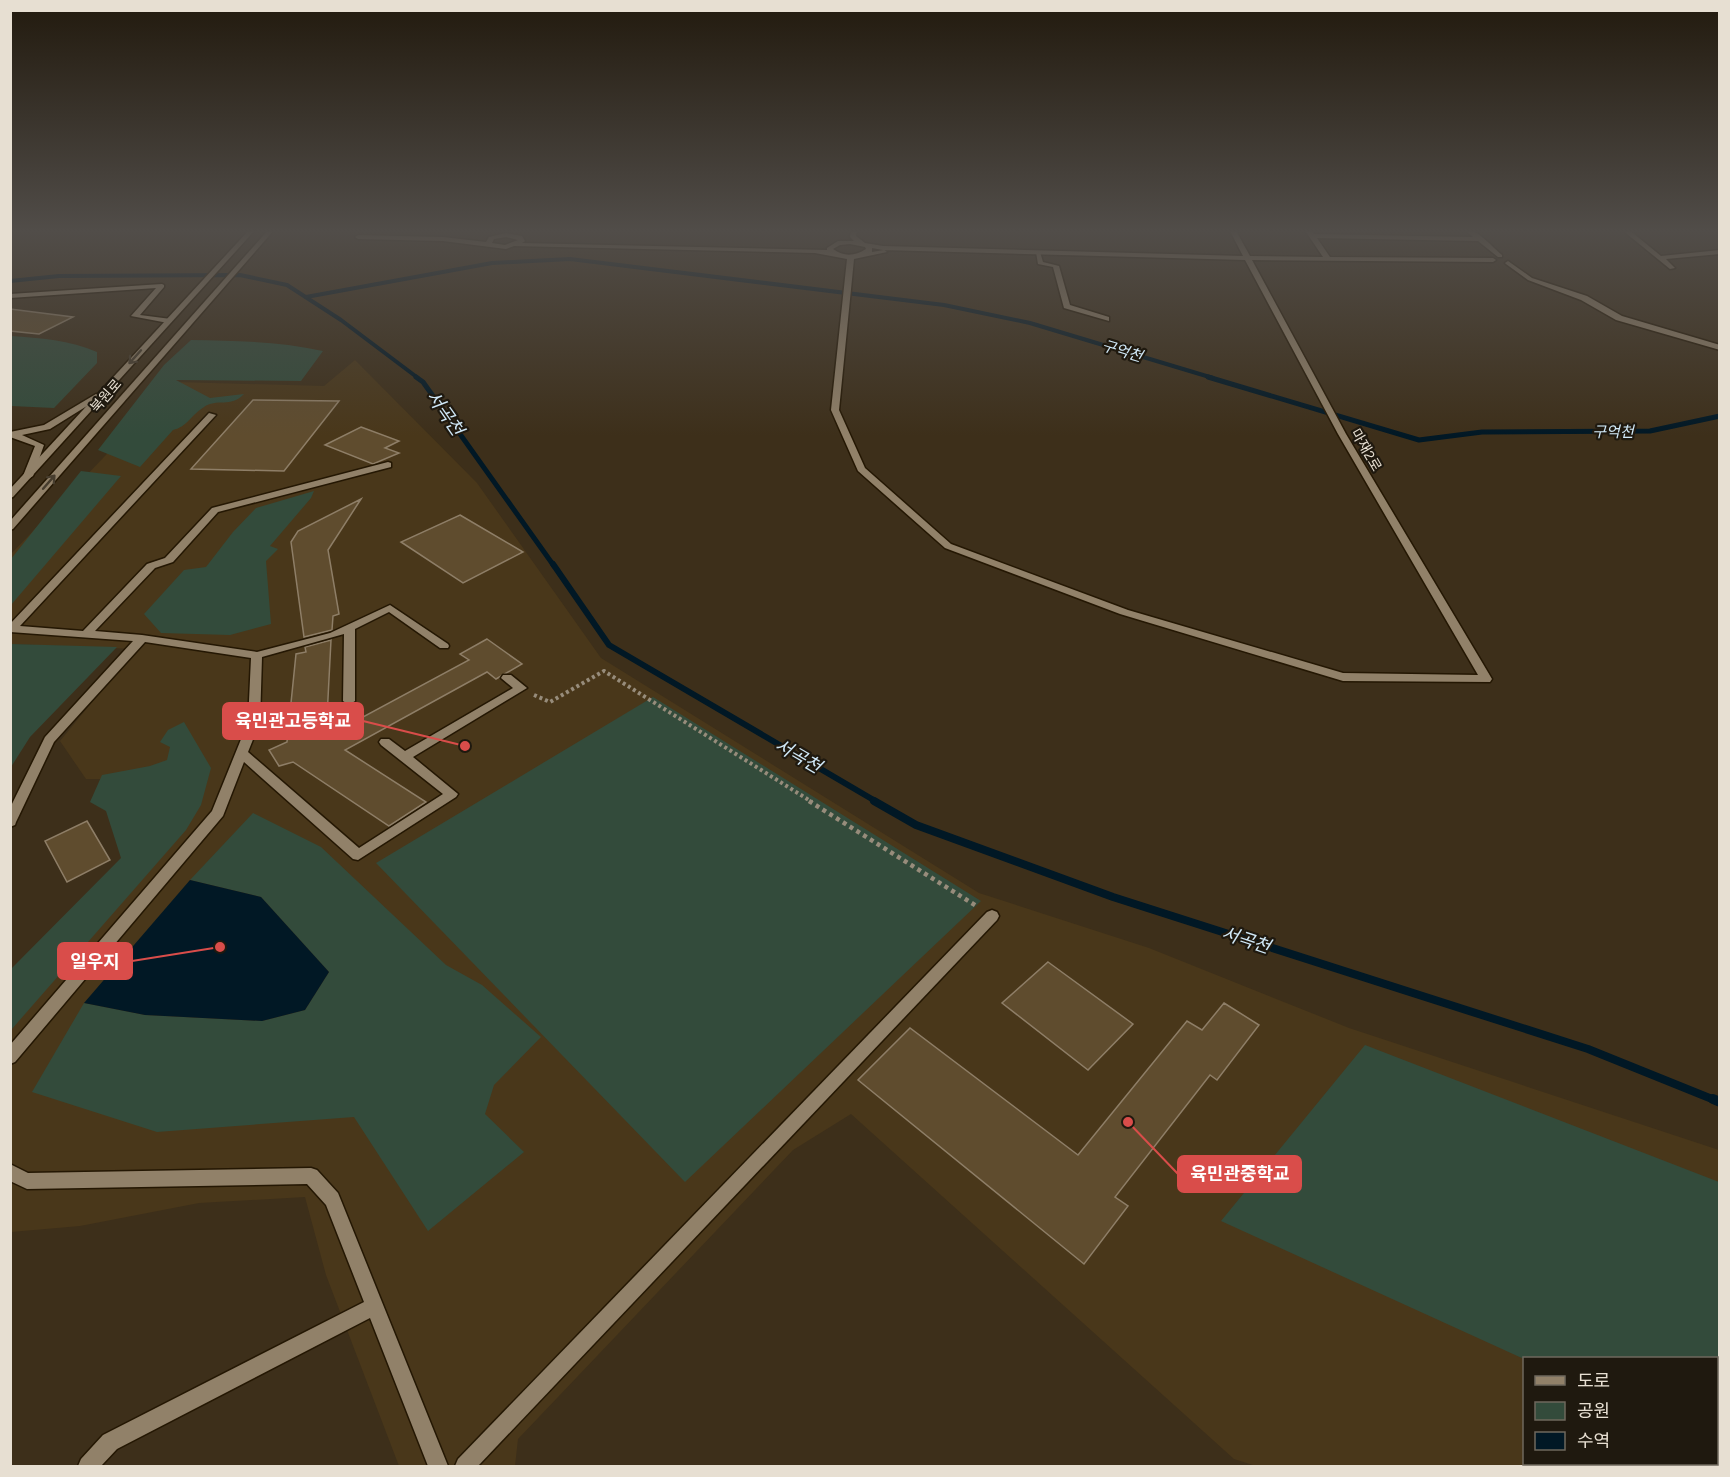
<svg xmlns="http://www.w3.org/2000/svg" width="1730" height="1477" viewBox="0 0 1730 1477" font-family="Figtree,'Noto Sans KR',sans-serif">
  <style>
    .built { fill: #49371a; fill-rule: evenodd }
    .green { fill: #334b3b }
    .water { fill: #011825 }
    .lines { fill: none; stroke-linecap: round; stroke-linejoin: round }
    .stream-far4 { stroke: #011825; stroke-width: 4 }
    .stream-far3 { stroke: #011825; stroke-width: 5 }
    .stream-far2 { stroke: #011825; stroke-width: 6 }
    .stream-far1 { stroke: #011825; stroke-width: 8 }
    .stream { stroke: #011825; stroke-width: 10 }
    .building { fill: #5f4c2e; stroke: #8e7e67; stroke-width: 1.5 }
    .service-casing { stroke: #241703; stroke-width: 3 }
    .minor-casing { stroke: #241703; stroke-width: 3 }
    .tertiary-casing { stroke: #241703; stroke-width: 3 }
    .path-far1 { stroke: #978c7b; stroke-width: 4; stroke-dasharray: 3 3; stroke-linecap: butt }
    .path { stroke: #978c7b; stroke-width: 4.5; stroke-dasharray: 4 4; stroke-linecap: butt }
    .service { fill: #918169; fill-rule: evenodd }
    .minor { fill: #918169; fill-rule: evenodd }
    .tertiary { fill: #918169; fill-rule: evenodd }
    .oneway { stroke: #473d2e }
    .labels { text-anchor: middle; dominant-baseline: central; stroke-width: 4.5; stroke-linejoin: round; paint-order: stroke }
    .far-street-label { font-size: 14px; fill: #e7dfd2; stroke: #1f190f }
    .far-water-label { font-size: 15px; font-style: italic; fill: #d1e9f8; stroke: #1f190f }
    .water-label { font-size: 18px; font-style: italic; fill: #d1e9f8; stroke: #1f190f }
    .leader { fill: none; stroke: #d94d4a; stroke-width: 2 }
    .callout-dot { fill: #d94d4a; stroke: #1f190f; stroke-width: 2 }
    .callout { fill: #d94d4a; stroke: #d94d4a; stroke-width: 2 }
    .callout-label { font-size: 18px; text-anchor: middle; font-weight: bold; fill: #fff }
  </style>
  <rect width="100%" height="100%" fill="#3d2f1a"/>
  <path class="built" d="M355,360L477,483L601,658L979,893L1149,948L1349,1028L1719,1150V1466H1256L1234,1459L851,1114L793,1150L518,1439L515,1466H399L326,1275L305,1197L199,1203L80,1226L11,1232V989L154,838L153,779H86L60,741L136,649L11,644L10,555L176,382L324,386ZM1524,1358H1716V1464H1524Z"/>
  <g class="green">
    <path d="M11,336C40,338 70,340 97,352V363L54,408L11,406Z"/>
    <path d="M191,340C236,341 279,341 323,351L301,381L176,380L210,398L244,394C231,408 216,398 204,407C192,414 187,427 173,430L140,467L98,450L164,365Z"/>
    <path d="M81,471L121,476L11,605V559Z"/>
    <path d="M314,491L311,498L270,546L278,549L266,561L271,624L230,635L161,633L144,614L184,570L206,567L233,532L256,508Z"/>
    <path d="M11,644L117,647L30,737L11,767Z"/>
    <path d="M653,697L981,901L685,1182L376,863Z"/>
    <path d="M184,722L211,768L201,805L186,830L11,1030V969L121,858L106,811L90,802L102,775L150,766L167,760L170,747L160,742L168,730Z"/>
    <path d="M253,813L321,847L446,965L482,985L541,1037L494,1085L485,1114L524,1152L428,1231L354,1117L157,1132L32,1092L84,1003L145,1015L262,1021L305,1010L329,972L261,897L190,880Z"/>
    <path d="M1365,1045L1719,1182V1448L1716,1447V1358L1524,1359L1221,1221Z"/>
  </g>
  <path class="water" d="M190,880L261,897L329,972L305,1010L262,1021L145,1015L84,1003Z"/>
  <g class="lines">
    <g class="stream-far4">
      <path d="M10,281L59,276L240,275L287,285L341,320L418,378"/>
      <path d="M306,297L492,263L570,259L944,305L1030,323L1213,378"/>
    </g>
    <g class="stream-far3">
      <path d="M416,377L423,382L554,566"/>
      <path d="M1208,377L1419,440L1482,432L1650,431L1720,416"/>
    </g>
    <path class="stream-far2" d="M553,564L609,645L877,802"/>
    <path class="stream-far1" d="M874,801L916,825L1113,897L1588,1049L1717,1101"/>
    <path class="stream" d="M1713,1099L1720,1102"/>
  </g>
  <g class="building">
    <path d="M10,309L73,317L39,334L10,331Z"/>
    <path d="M253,400L339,401L284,471L191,469Z"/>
    <path d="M361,427L399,441L385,448L399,453L373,464L325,445Z"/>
    <path d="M361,499L328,550L339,614L333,616L332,630L304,637L291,542L298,531Z"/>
    <path d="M460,515L523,552L463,583L401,542Z"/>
    <path d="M487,639L522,664L496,679L487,672L345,750L426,802L389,826L293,762L279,766L269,750L287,742L296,654L306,652L305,647L331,640L326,737L469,660L460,654Z"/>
    <path d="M87,821L110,860L67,882L45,841Z"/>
    <path d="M1048,962L1133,1024L1088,1070L1002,1003Z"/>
    <path d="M1224,1003L1259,1025L1217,1080L1210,1075L1115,1197L1128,1206L1084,1264L858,1080L910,1028L1078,1155L1187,1021L1202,1030Z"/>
  </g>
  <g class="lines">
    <g class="service-casing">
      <g id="service">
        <path d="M1036,252H1040L1043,262L1059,266L1070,305L1109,317V321L1064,308L1053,267L1038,264Z"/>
        <path d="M96,394L103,396L50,429L22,435L44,445L33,476L28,479L25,478L23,476L35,446L10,437V432L44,425Z"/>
        <path d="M209,413L216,415L20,626L83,631L147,564L165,558L212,508L388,462L391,463V467L218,512L173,562L155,568L95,631L142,635L257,652L330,633L390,605L448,644L449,646L448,648H440L389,612L355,629V701L349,705L343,701L344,634L262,657L260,722L248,752L359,848L443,794L381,745L379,742L381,739H389L405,751L513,688L501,678L503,675H511L527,688L413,757L458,794L456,797L358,860L353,859L244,762L223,816L15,1062L10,1064V1045L212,811L248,722L251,658L145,642L54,742L16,822L15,825L10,827V808L45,737L133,641L10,632V624Z"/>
        <path d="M992,910L997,912L999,916L997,920L478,1466H455L458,1459L987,912Z"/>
        <path d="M10,1164L28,1173L311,1168L317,1170L338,1193L448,1466H428L370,1318L117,1449L101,1466H78L81,1459L103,1435L364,1302L326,1205L307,1184L27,1189L10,1181Z"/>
      </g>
    </g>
    <g class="minor-casing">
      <g id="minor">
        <path d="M851,229H857L856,236L865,243L883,246L1243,256L1229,229H1235L1250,256L1323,257L1304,229H1310L1314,234L1473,237L1464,229C1478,229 1491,246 1502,255V257H1498L1478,241L1317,238L1330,257L1493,258L1496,260L1493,262L1252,260L1346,434L1492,679L1490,682L1343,681L1120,614L945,548L858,471L831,410L847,259L815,253L514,246L506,249L443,241L358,239L355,237L358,235L443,237L486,242L489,237L506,233L522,236L525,241L522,243L827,250V248L838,241H854L850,237ZM506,237L518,240L505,245L492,243L494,239ZM850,244L865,247L866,249C855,256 844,257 833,249L840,245ZM872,248L883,250L1245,260L1338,434L1478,675L1343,673L1128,610L951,544L865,468L839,410L854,259L887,252L884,250L872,252Z"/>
        <path d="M1621,229H1628L1661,256L1720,250V254L1666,259L1675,268L1670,269Z"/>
        <path d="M1508,261L1532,278L1587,296L1622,316L1720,345V350L1616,320L1581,300L1528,280L1506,264L1505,263Z"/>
        <path d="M162,284L164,285V287L140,315L171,319L172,321L168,323L131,316L156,288L10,298V294Z"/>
      </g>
    </g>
    <g class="tertiary-casing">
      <g id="tertiary">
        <path d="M250,229H256L13,497L10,498V489Z"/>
        <path d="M269,229H275L13,529L10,530V521Z"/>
      </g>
    </g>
    <path class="path-far1" d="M534,695L550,702L604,671L812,802"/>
    <path class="path" d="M809,801L978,907"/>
    <use href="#service" class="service"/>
    <use href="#minor" class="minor"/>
    <use href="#tertiary" class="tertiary"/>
  </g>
  <defs><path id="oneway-shaft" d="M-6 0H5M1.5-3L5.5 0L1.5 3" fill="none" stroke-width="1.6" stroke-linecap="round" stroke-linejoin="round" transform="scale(1.5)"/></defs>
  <g class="oneway">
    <use href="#oneway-shaft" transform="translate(135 357) rotate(132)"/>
    <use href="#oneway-shaft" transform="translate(49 482) rotate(-49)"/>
  </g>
  <linearGradient id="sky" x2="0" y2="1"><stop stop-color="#221a0e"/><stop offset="0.53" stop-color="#514d49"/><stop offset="1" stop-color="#514d49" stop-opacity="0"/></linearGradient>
  <rect width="1730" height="436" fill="url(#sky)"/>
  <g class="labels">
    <g class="far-street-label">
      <text transform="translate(106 396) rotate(-49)">북원로</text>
      <text transform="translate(1366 450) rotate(60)">마재2로</text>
    </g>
    <g class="far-water-label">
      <text transform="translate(1122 351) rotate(17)">구억천</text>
      <text x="1613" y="432">구억천</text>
    </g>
    <g class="water-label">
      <text transform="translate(445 413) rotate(55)">서곡천</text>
      <text transform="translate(798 756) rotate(30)">서곡천</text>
      <text transform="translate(1246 940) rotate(18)">서곡천</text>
    </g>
  </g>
  <path class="leader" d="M465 746L363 721M220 947L132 961M1128 1122L1178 1174"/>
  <g class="callout-dot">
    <circle cx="465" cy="746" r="6"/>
    <circle cx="220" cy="947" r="6"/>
    <circle cx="1128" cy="1122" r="6"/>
  </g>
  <g class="callout">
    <rect x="223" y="703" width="140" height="36" rx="6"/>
    <rect x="58" y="943" width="74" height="36" rx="6"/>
    <rect x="1178" y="1156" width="123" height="36" rx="6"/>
  </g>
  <g class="callout-label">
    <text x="293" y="727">육민관고등학교</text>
    <text x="95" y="968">일우지</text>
    <text x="1240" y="1180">육민관중학교</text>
  </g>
  <rect width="1730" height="1477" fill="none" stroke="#e7dfd2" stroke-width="24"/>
  <rect x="1523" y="1357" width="195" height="108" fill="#1f190f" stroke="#6f685d" stroke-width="1.5"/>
  <rect x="1535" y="1376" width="30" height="9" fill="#918169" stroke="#6f685d" stroke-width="1.5"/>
  <text x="1577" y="1387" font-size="18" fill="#e7dfd2">도로</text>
  <rect x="1535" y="1402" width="30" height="18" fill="#334b3b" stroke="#6f685d" stroke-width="1.5"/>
  <text x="1577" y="1417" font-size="18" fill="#e7dfd2">공원</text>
  <rect x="1535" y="1432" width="30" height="18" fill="#011825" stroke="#6f685d" stroke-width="1.5"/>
  <text x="1577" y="1447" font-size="18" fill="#e7dfd2">수역</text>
</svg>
